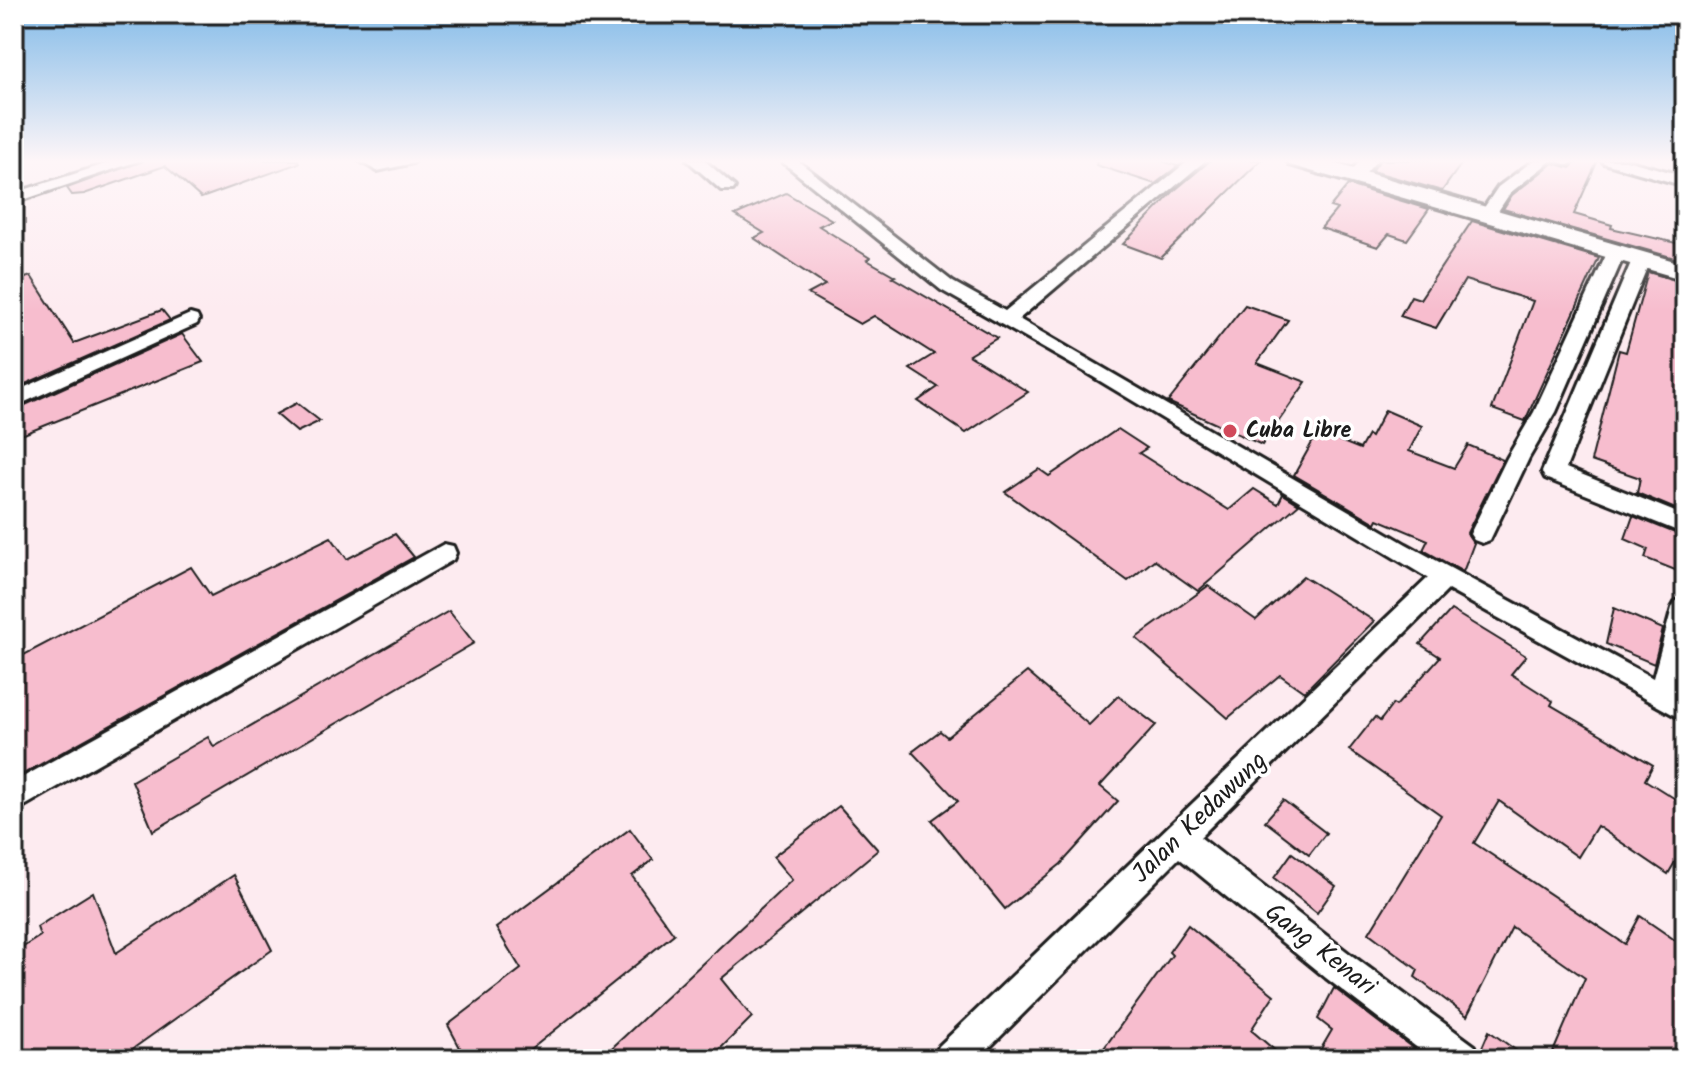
<svg xmlns="http://www.w3.org/2000/svg" width="1699" height="1073" viewBox="0 0 1699 1073" font-family="Kalam,sans-serif">
  <style>
    .building { fill: #f7bdce; stroke: #1c1c1c; stroke-width: 2 }
    .lines { fill: none; stroke-linecap: round; stroke-linejoin: round }
    .street-casing { stroke: #1c1c1c; stroke-width: 6 }
    .secondary-casing { stroke: #1c1c1c; stroke-width: 6 }
    .street { fill: #fff; fill-rule: evenodd }
    .secondary { fill: #fff; fill-rule: evenodd }
    .poi-dot { fill: #d1495b; stroke: #fff; stroke-width: 3 }
    .labels { text-anchor: middle; dominant-baseline: central; stroke-width: 7; stroke-linejoin: round; paint-order: stroke }
    .poi-label { font-size: 22px; font-weight: bold; fill: #1c1c1c; stroke: #fff; text-anchor: start }
    .near-street-label { font-size: 26px; fill: #1c1c1c; stroke: #fff }
  </style>
  <rect width="100%" height="100%" fill="#fdebf0"/>
  <filter id="ink" filterUnits="userSpaceOnUse"><feTurbulence type="fractalNoise" baseFrequency=".0125" numOctaves="2"/><feDisplacementMap in="SourceGraphic" scale="16" xChannelSelector="R" yChannelSelector="G"/><feConvolveMatrix kernelMatrix="1 2 1 2 8 2 1 2 1" color-interpolation-filters="sRGB"/></filter>
  <g filter="url(#ink)">
    <g class="building">
      <path d="M144,160H298L299,163L201,198L165,166L84,194L72,195L67,188Z"/>
      <path d="M1097,160H1159L1178,166L1155,184L1096,165Z"/>
      <path d="M1211,160H1261L1161,258L1123,244L1175,190Z"/>
      <path d="M1380,160H1464L1442,191L1372,171Z"/>
      <path d="M1579,160H1598L1574,214L1612,225L1611,228L1685,245V261L1503,209L1512,195L1553,163L1570,168Z"/>
      <path d="M1348,185L1429,209L1407,240L1389,234L1378,247L1321,228L1337,209L1330,207Z"/>
      <path d="M786,193L832,220L819,226L870,258L867,260L895,276L892,277L997,338L969,355L1028,392L966,433L918,401L938,387L910,369L934,354L874,316L860,324L808,294L825,285L754,238L764,233L735,215Z"/>
      <path d="M1472,221L1599,258L1525,421L1492,409L1533,301L1465,280L1436,328L1400,316L1411,296L1420,299Z"/>
      <path d="M1648,272L1685,283V330L1681,348L1685,349V513L1637,493L1640,478L1591,461L1619,350L1626,352Z"/>
      <path d="M31,276L74,343L162,310L170,320L14,389V282Z"/>
      <path d="M1245,305L1288,320L1257,363L1306,382L1262,445L1168,402Z"/>
      <path d="M182,334L203,362L14,438V410Z"/>
      <path d="M297,403L320,421L297,432L276,414Z"/>
      <path d="M1385,410L1422,426L1409,451L1454,468L1468,445L1503,460L1467,533L1474,543L1463,572L1423,550L1428,540L1378,519L1376,523L1294,475L1318,432L1360,449L1368,435L1371,437Z"/>
      <path d="M1118,429L1147,448L1139,453L1229,510L1254,489L1278,504L1283,494L1299,504L1198,591L1154,560L1128,581L1005,492L1039,469L1049,476Z"/>
      <path d="M1633,516L1685,537V574L1645,558L1648,549L1625,539Z"/>
      <path d="M395,534L414,557L14,779V660L191,567L211,596L331,537L347,559Z"/>
      <path d="M1303,576L1374,621L1304,692L1280,675L1228,718L1136,638L1208,586L1256,620Z"/>
      <path d="M1614,608L1663,629L1654,664L1606,644Z"/>
      <path d="M1451,610L1526,656L1511,674L1553,701L1551,705L1653,765L1645,780L1685,805V845L1668,874L1597,826L1578,857L1499,801L1474,843L1625,944L1640,916L1685,947V1059H1550L1585,978L1512,927L1467,1016L1415,977L1418,970L1369,933L1441,815L1349,750L1375,717L1380,721L1393,704L1396,706L1440,657L1420,644Z"/>
      <path d="M449,611L474,643L153,831L132,781L208,737L214,747Z"/>
      <path d="M1027,672L1089,725L1118,696L1156,725L1100,786L1118,801L1061,864L1005,909L932,820L958,801L912,752L940,731L947,737Z"/>
      <path d="M1283,800L1326,833L1309,855L1265,821Z"/>
      <path d="M839,806L878,850L721,979L752,1017L710,1059H600L792,880L773,857Z"/>
      <path d="M630,829L653,860L632,876L674,934L519,1059H466L448,1025L521,969L496,928Z"/>
      <path d="M1292,853L1336,886L1317,913L1274,878Z"/>
      <path d="M234,875L272,950L131,1050L135,1059H14V953L40,936L37,927L93,892L116,953Z"/>
      <path d="M1188,925L1274,995L1251,1030L1285,1059H1096L1172,955L1169,952Z"/>
      <path d="M1334,988L1427,1059H1315L1332,1030L1318,1019Z"/>
      <path d="M1489,1031L1528,1059H1483L1480,1052Z"/>
    </g>
    <g class="lines">
      <g class="street-casing">
        <g id="street">
          <path d="M118,160H141L14,203V193Z"/>
          <path d="M358,160H416L413,163L377,171Z"/>
          <path d="M687,160H704L735,187L733,190H721Z"/>
          <path d="M780,160H797L953,282L1005,311L1189,160H1206L1019,319L1406,544L1653,678L1672,608L1676,601L1685,598V658L1677,691L1685,695V721L1448,590L1200,837L1350,954L1475,1046L1480,1059H1432L1326,978L1179,858L978,1059H934L939,1046L1428,578L1085,372L941,290Z"/>
          <path d="M1361,160H1377L1361,179H1349L1347,176Z"/>
          <path d="M1534,160H1552L1510,193L1493,219H1481L1479,215L1498,187Z"/>
          <path d="M1554,160H1576L1568,165Z"/>
          <path d="M1601,160H1626L1685,176V186L1604,163Z"/>
          <path d="M1616,248L1625,253L1556,412L1529,458L1490,540L1482,543L1474,540L1470,534L1507,458L1534,412L1607,253Z"/>
          <path d="M1641,255L1650,260L1566,468L1685,516V534L1545,478L1542,472L1632,260Z"/>
          <path d="M190,314L197,316L199,320L197,324L14,407V392Z"/>
          <path d="M444,544L453,546L456,553L453,560L14,812V782Z"/>
        </g>
      </g>
      <g class="secondary-casing">
        <path id="secondary" d="M1287,160H1323L1685,264V280L1290,165Z"/>
      </g>
      <use href="#street" class="street"/>
      <use href="#secondary" class="secondary"/>
    </g>
  </g>
  <linearGradient id="sky" x2="0" y2="1"><stop stop-color="#81bae8"/><stop offset="0.52" stop-color="#fef6f8"/><stop offset="1" stop-color="#fef6f8" stop-opacity="0"/></linearGradient>
  <rect width="1699" height="310" fill="url(#sky)"/>
  <circle class="poi-dot" cx="1230" cy="431" r="8"/>
  <g class="labels">
    <g class="poi-label">
      <text x="1246" y="431">Cuba Libre</text>
    </g>
    <g class="near-street-label">
      <text transform="translate(1200 818) rotate(-44)">Jalan Kedawung</text>
      <text transform="translate(1320 950) rotate(38)">Gang Kenari</text>
    </g>
  </g>
  <rect width="1699" height="1073" fill="none" stroke="#fff" stroke-width="48"/>
  <rect x="24" y="24" width="1651" height="1025" fill="none" stroke="#1c1c1c" stroke-width="3" filter="url(#ink)"/>
</svg>
